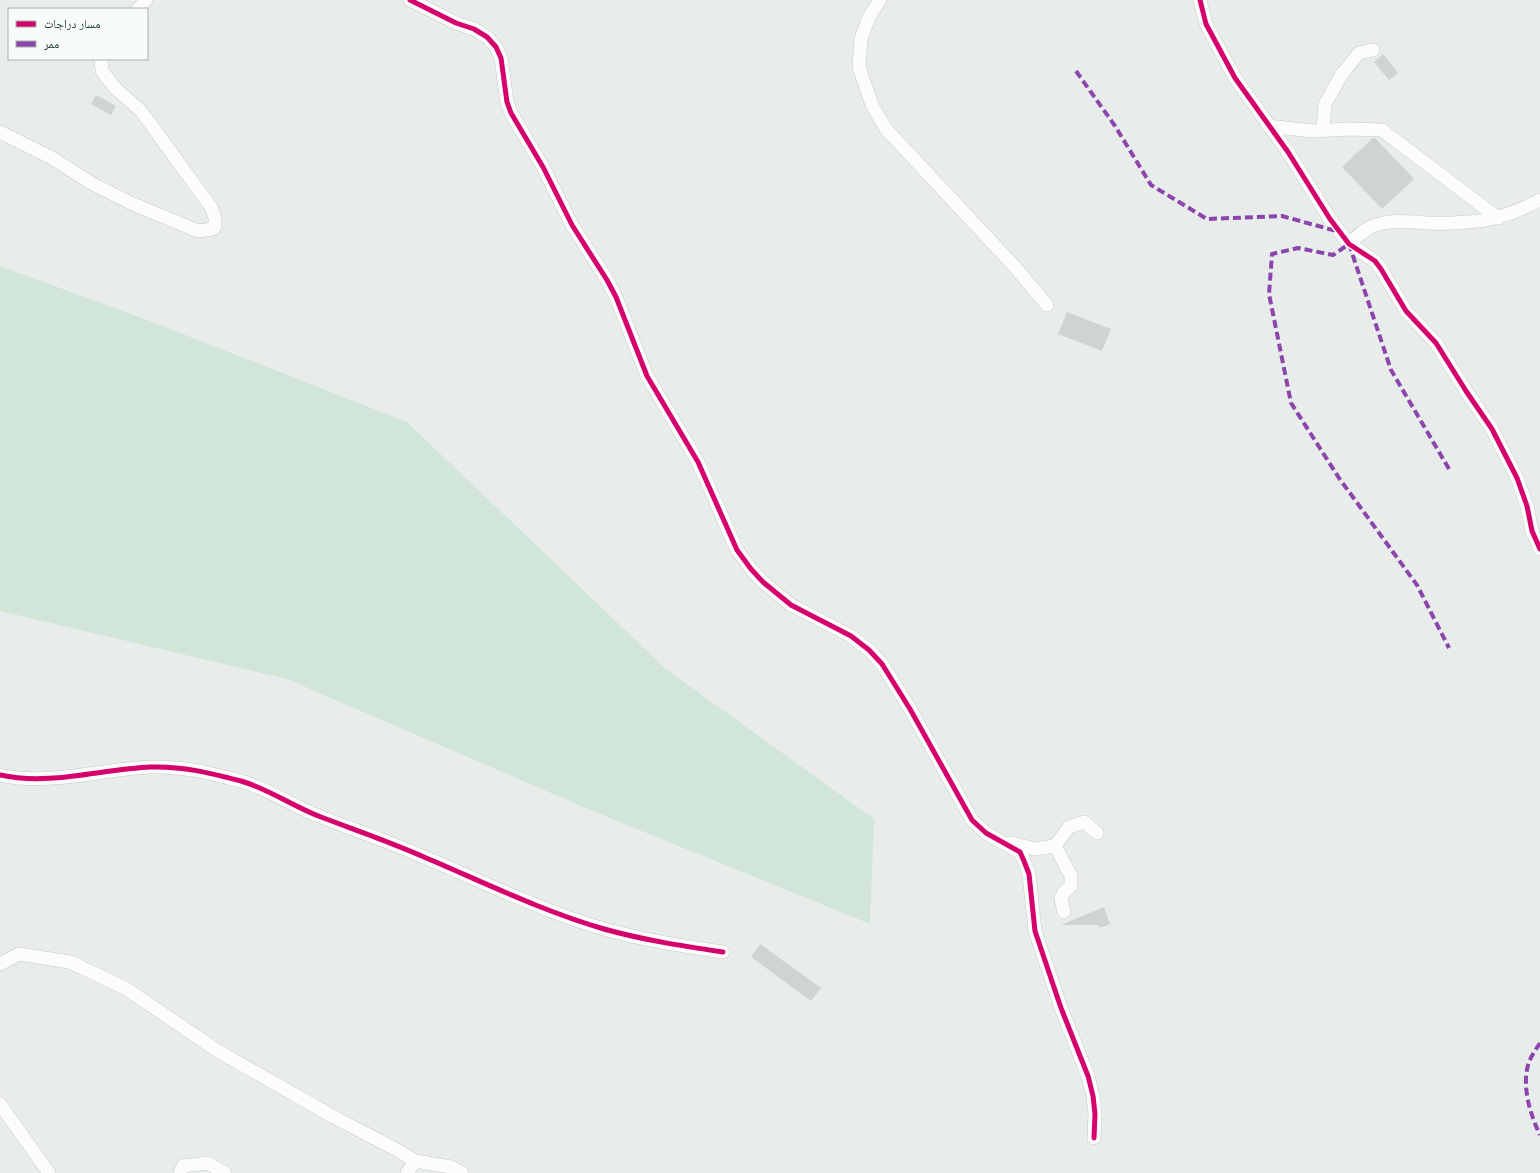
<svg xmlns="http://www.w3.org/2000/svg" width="1540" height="1173" viewBox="0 0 1540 1173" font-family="'Golos Text','Noto Naskh Arabic',sans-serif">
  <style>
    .green { fill: #d1e6d8 }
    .building { fill: #cfd4d2 }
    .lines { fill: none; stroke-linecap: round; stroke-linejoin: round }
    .street-casing { stroke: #c5cac8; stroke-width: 14 }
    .street { stroke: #fcfcfc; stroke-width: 13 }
    .quiet { stroke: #8e44ad; stroke-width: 4; stroke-dasharray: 8 4; stroke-linecap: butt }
    .cycleway-casing { stroke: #f7fbf9; stroke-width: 8 }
    .cycleway { stroke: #d6006c; stroke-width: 5 }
  </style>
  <rect width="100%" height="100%" fill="#e8edeb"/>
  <path class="green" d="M0,266L150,321L407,422L666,669L874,819L870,924L590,810L287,679L0,611Z"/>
  <g class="building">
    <path d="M1383,54L1398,73L1389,80L1374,62Z"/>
    <path d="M96,95L116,106L111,115L91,104Z"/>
    <path d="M1373,138H1375L1414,179L1382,209L1342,167Z"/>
    <path d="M1067,312L1111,329L1102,351L1058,334Z"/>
    <path d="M1104,907L1110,924L1100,928L1098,925H1061Z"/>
    <path d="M760,944L821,988L811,1001L751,957Z"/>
  </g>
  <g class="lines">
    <g class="street-casing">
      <g id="street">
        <path d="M410,0L456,23L474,29L487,37L496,47L501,58L507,102L511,113L543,167L572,225L607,280L616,297L647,376L698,462L737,550L751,569L763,582L791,605L851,636L869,650L882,664L910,709L972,820L986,833L1020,852L1024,861L1029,874L1035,931L1061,1008L1088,1076L1093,1096L1095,1114L1094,1138"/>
        <path d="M880,0L869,17L861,39L859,67L872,105L886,129L1015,267L1047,305"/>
        <path d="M1200,0L1206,24L1235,78L1288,152L1330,219L1349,244L1375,261L1381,269L1406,311L1436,343L1466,391L1492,429L1517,478L1527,506L1532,531L1540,549"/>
        <path d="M138,9L146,0"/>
        <path d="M1268,126L1313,131L1348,129L1382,130L1498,218"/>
        <path d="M1323,130L1325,104L1342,74L1359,53L1373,50"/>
        <path d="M0,132L52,158L91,183L133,204L198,231L213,229L215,226V218L211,207L141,111L115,88L102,71L101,59"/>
        <path d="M1349,244C1356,238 1364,229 1373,226C1392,219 1409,222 1428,223C1441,224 1455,223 1468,222C1494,221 1517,212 1540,200"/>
        <path d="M0,775C50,786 101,769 151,767C183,766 210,773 241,781C269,789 294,807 321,817C355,830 390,842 424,857C483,882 542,911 604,929C643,940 683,946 723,952"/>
        <path d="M1011,843L1035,849L1055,846L1069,827L1084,822L1097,833"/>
        <path d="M1055,846L1071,876V886L1064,892L1061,898L1064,912"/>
        <path d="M0,964L19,954L70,962L125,988L218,1051L332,1116L399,1151L415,1161L451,1167L462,1173"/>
        <path d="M0,1104L49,1173"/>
        <path d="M180,1173L183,1166L207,1163L225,1173"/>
        <path d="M407,1173L415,1161"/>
      </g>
    </g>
    <use href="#street" class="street"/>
    <g class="quiet">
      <path d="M1076,71L1115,126L1151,185L1207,219L1282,216L1340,232"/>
      <path d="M1449,469L1391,370L1349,244L1333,255L1298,248L1272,254L1269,294L1291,403L1339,478L1417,585L1449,648"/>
      <path d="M1540,1043C1536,1049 1532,1055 1529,1062C1521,1085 1530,1114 1540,1135"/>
    </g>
    <g class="cycleway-casing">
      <g id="cycleway">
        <path d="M410,0L456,23L474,29L487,37L496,47L501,58L507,102L511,113L543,167L572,225L607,280L616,297L647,376L698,462L737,550L751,569L763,582L791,605L851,636L869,650L882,664L910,709L972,820L986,833L1020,852L1024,861L1029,874L1035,931L1061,1008L1088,1076L1093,1096L1095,1114L1094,1138"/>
        <path d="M1200,0L1206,24L1235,78L1288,152L1330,219L1349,244L1375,261L1381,269L1406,311L1436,343L1466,391L1492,429L1517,478L1527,506L1532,531L1540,549"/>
        <path d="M0,775C50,786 101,769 151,767C183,766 210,773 241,781C269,789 294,807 321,817C355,830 390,842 424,857C483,882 542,911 604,929C643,940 683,946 723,952"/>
      </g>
    </g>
    <use href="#cycleway" class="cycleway"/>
  </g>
  <rect x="8" y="8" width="140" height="52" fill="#f7fbf9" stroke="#a3b1ad"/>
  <rect x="16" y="21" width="20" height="6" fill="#d6006c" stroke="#a3b1ad"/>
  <text x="44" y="28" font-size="12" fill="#24423a">مسار دراجات</text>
  <rect x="16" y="41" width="20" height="6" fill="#8e44ad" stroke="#a3b1ad"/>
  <text x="44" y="48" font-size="12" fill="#24423a">ممر</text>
</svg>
